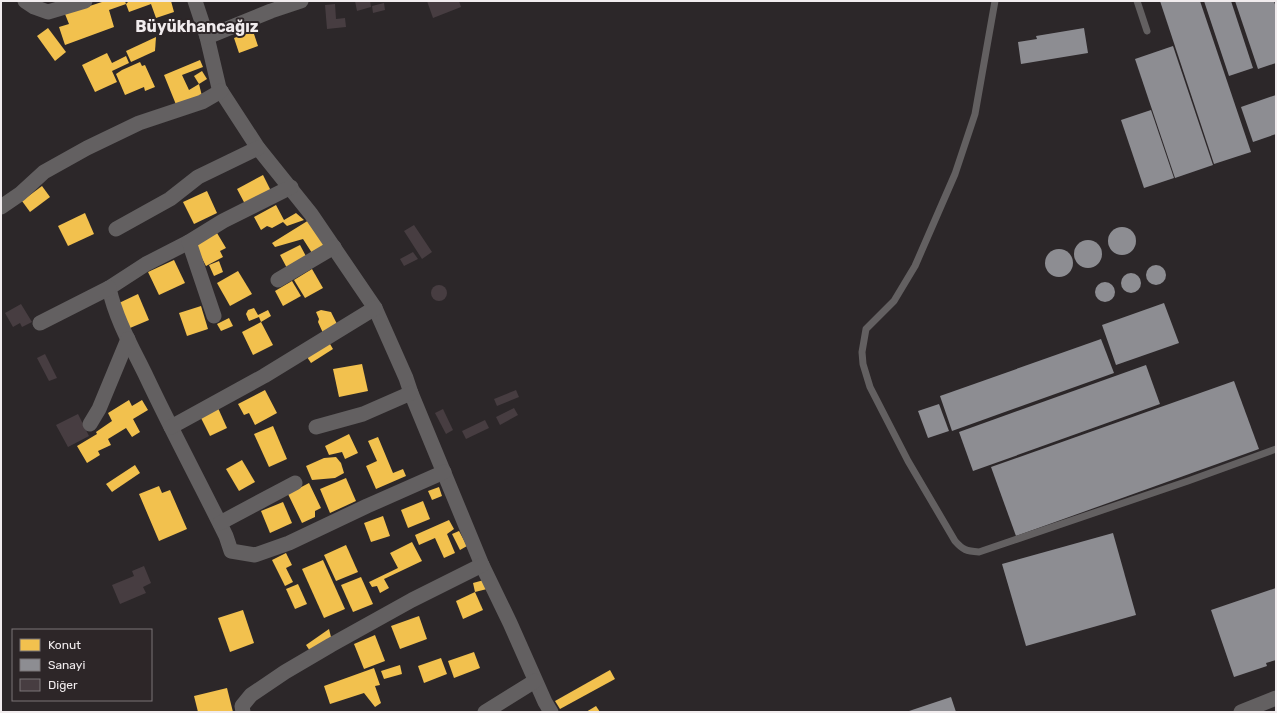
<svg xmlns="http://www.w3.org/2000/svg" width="1277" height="713" viewBox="0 0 1277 713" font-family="Rubik,sans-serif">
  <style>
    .homes { fill: #f2c14e }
    .industry { fill: #8d8d92 }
    .building { fill: #473d41 }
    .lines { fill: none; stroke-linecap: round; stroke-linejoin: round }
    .lane { stroke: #636061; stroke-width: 7 }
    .street { stroke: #636061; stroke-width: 15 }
    .labels { text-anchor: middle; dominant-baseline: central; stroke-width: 4; stroke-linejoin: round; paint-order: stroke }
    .district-label { font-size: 16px; font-weight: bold; fill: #f1ecee; stroke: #2d2628 }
  </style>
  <rect width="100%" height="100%" fill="#2c2729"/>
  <g class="homes">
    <path d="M105,1H125L126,4L129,1H171L174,12L156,18L151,4L129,12L126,4L109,10L114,27L65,45L59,27L69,24L65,14Z"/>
    <path d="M48,28L66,52L55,61L37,36Z"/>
    <path d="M253,31L258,46L239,53L234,38Z"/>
    <path d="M156,37L155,51L131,62L126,51Z"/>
    <path d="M107,53L112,63L126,56L129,63L112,71L117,82L95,92L82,65Z"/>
    <path d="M200,60L203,67L182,75L189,90L199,84L202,96L177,107L164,75Z"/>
    <path d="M140,62L142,66L145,65L155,87L145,91L144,87L125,95L116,74L122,70Z"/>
    <path d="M202,71L207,79L199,84L194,76Z"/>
    <path d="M263,175L271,191L245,204L237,189Z"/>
    <path d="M42,186L50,197L30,212L22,201Z"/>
    <path d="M207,191L217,213L194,224L183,202Z"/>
    <path d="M276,205L284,220L296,213L304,220L287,226L283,222L272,228L267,226L261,230L254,217Z"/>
    <path d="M85,213L94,234L68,246L58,226Z"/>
    <path d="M309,220L324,245L312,253L303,239L275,247L272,243Z"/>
    <path d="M217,233L226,248L220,251L223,257L206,266L195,245Z"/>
    <path d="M300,245L308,260L288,270L280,255Z"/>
    <path d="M174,260L185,283L159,295L148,272Z"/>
    <path d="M219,261L223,272L214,276L209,265Z"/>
    <path d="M312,269L323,288L305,298L294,280Z"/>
    <path d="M238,271L252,294L230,306L217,283Z"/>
    <path d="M292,281L301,296L283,306L275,291Z"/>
    <path d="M138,294L149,320L130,328L119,303Z"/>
    <path d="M201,306L208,329L187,336L179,313Z"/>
    <path d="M254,308L258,315L268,310L271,316L261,322L273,345L253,355L242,332L261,322L259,317L249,321L246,314L248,310Z"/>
    <path d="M321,310L331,312L338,326L323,333L318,322L319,319L316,312Z"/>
    <path d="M229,318L233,326L221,331L217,324Z"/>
    <path d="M327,339L333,349L311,363L305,354Z"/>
    <path d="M362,364L368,391L339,397L333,369Z"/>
    <path d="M265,390L277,413L255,425L249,413L244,415L238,404Z"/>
    <path d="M129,400L132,406L142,400L148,410L133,419L140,432L132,437L126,428L108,439L111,445L98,451L100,455L87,463L77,446L97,434L96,432L112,421L108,413Z"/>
    <path d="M218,408L227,428L210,436L200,416Z"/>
    <path d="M273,426L287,459L269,467L254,434Z"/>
    <path d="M349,434L358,453L345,459L342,452L329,455L325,446Z"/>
    <path d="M378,437L393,473L403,469L406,476L376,489L366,466L377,461L368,441Z"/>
    <path d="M336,457L341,463L344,473L335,478L312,480L306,466L324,458Z"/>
    <path d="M242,460L255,482L239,491L226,469Z"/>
    <path d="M135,465L140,473L112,492L106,484Z"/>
    <path d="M346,478L356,501L330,513L320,489Z"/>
    <path d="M309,483L321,508L315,511V517L302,523L288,494Z"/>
    <path d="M159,486L162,493L170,490L187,529L159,541L139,494Z"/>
    <path d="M439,487L442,496L432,500L428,491Z"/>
    <path d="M423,501L430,519L408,528L401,510Z"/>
    <path d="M283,502L292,523L270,533L261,511Z"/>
    <path d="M383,516L390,536L371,542L364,523Z"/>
    <path d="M449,520L454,529L447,534L455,553L444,558L435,538L419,545L415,535Z"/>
    <path d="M459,531L467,546L460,550L452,534Z"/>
    <path d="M412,542L422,561L384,579L389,588L380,593L377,586L372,587L369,582L398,568L390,553Z"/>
    <path d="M346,545L358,572L336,581L324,555Z"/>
    <path d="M286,553L292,565L286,568L293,582L285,586L272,560Z"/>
    <path d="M323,560L345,609L324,618L302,569Z"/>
    <path d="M361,577L373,604L353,612L341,585Z"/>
    <path d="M484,580L487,589L475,592L473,583Z"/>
    <path d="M298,584L307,604L295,609L286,589Z"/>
    <path d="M475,592L483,610L463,619L456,601Z"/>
    <path d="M243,610L254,643L230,652L218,618Z"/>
    <path d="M419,616L427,639L400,649L391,626Z"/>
    <path d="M329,629L331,637L310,651L306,645Z"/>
    <path d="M375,635L385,661L364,669L354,644Z"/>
    <path d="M474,652L480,668L454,678L448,661Z"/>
    <path d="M441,658L447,674L424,683L418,666Z"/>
    <path d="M400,665L402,674L384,679L381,671Z"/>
    <path d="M374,668L380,685L375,686L381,703L375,707L364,693L330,704L324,686Z"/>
    <path d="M610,670L615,679L560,709L555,701Z"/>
    <path d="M227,688L233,712H198L194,696Z"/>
    <path d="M596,706L600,712H586Z"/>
  </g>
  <g class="industry">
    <path d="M1160,1H1200L1251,152L1214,164Z"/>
    <path d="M1204,1H1231L1253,68L1229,76Z"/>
    <path d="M1235,1H1274L1276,8V63L1258,69Z"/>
    <path d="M1084,28L1088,53L1021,64L1018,42L1037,39L1036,36Z"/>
    <path d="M1173,46L1213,165L1175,178L1135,59Z"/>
    <path d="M1276,95V134L1253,142L1241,107Z"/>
    <path d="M1151,110L1174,178L1144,188L1121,120Z"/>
    <circle cx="1122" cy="241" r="14"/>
    <circle cx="1088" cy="254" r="14"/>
    <circle cx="1059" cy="263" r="14"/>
    <circle cx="1156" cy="275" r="10"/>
    <circle cx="1131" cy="283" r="10"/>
    <circle cx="1105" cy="292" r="10"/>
    <path d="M1164,303L1179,343L1116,365L1102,325Z"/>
    <path d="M1101,339L1114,373L952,431L940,396Z"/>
    <path d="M1146,365L1160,404L973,471L959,432Z"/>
    <path d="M1234,381L1259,449L1016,536L991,467Z"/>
    <path d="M939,404L949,431L928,438L918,411Z"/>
    <path d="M1113,533L1136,615L1026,646L1002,564Z"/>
    <path d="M1276,588V660L1266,663L1267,666L1234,677L1211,610Z"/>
    <path d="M951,697L956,712H906Z"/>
  </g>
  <g class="building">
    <path d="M355,1H370L371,7L357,11Z"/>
    <path d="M427,1H459L461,7L433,18Z"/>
    <path d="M384,3L385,10L373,13L372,6Z"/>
    <path d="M335,4L336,19L345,18L346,27L327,29L325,5Z"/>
    <path d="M414,225L432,252L422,259L404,231Z"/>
    <path d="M413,252L418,259L404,266L400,259Z"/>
    <circle cx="439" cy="293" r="8"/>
    <path d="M21,304L32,322L22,327L20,323L13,327L5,313Z"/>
    <path d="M45,354L57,378L49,381L37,358Z"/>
    <path d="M516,390L519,397L497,406L494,399Z"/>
    <path d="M514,408L518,415L500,425L496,417Z"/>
    <path d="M443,409L453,430L446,434L435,413Z"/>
    <path d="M78,414L89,436L68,447L56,425Z"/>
    <path d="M485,420L489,428L466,439L462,431Z"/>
    <path d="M144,566L151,583L143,587L146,593L120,604L112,585L134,576L132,571Z"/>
  </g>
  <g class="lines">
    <g class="lane">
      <path d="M995,1L975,114L955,174L915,266L894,301L866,329L862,352L863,364L870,387L908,461L955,541C963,550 966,551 979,552L1188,481L1276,449"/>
      <path d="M1137,1L1147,31"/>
    </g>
    <g class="street">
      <path d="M25,1L34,7L48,12L85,1"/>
      <path d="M195,1L207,37L219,88L258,148L311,214L375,308L406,378L411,393L482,565L510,623L545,702L551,712"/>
      <path d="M207,37L271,11L301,1"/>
      <path d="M1,207L20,194L44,172L87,148L139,123L202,102L221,91"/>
      <path d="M116,229L170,199L198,177L258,148"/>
      <path d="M189,242L146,264L109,288C116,320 133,349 147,378C172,431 200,483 226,536L231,551L255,555L289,543L367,506L444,472"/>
      <path d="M278,280L334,247"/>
      <path d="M214,316L189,242L223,221L291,187"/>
      <path d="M40,323L109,288"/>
      <path d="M90,424L99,409L128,339"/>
      <path d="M171,427L264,376L375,308"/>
      <path d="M316,427L363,414L411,393"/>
      <path d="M220,523L295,483"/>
      <path d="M243,712L242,706L251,695L285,672L331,645L412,600L482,565"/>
      <path d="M485,712L535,681"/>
      <path d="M1241,712L1276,698"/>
    </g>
  </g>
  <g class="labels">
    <g class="district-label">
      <text x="197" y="26">Büyükhancağız</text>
    </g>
  </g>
  <rect width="1277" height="713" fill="none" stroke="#f1ecee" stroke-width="4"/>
  <rect x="12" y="629" width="140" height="72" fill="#2d2628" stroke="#7b7577"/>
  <rect x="20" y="639" width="20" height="12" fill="#f2c14e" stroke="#7b7577"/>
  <text x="48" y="649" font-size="12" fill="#f1ecee">Konut</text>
  <rect x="20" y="659" width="20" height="12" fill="#8d8d92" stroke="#7b7577"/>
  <text x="48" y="669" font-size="12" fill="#f1ecee">Sanayi</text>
  <rect x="20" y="679" width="20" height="12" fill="#473d41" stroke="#7b7577"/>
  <text x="48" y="689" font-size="12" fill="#f1ecee">Diğer</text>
</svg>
